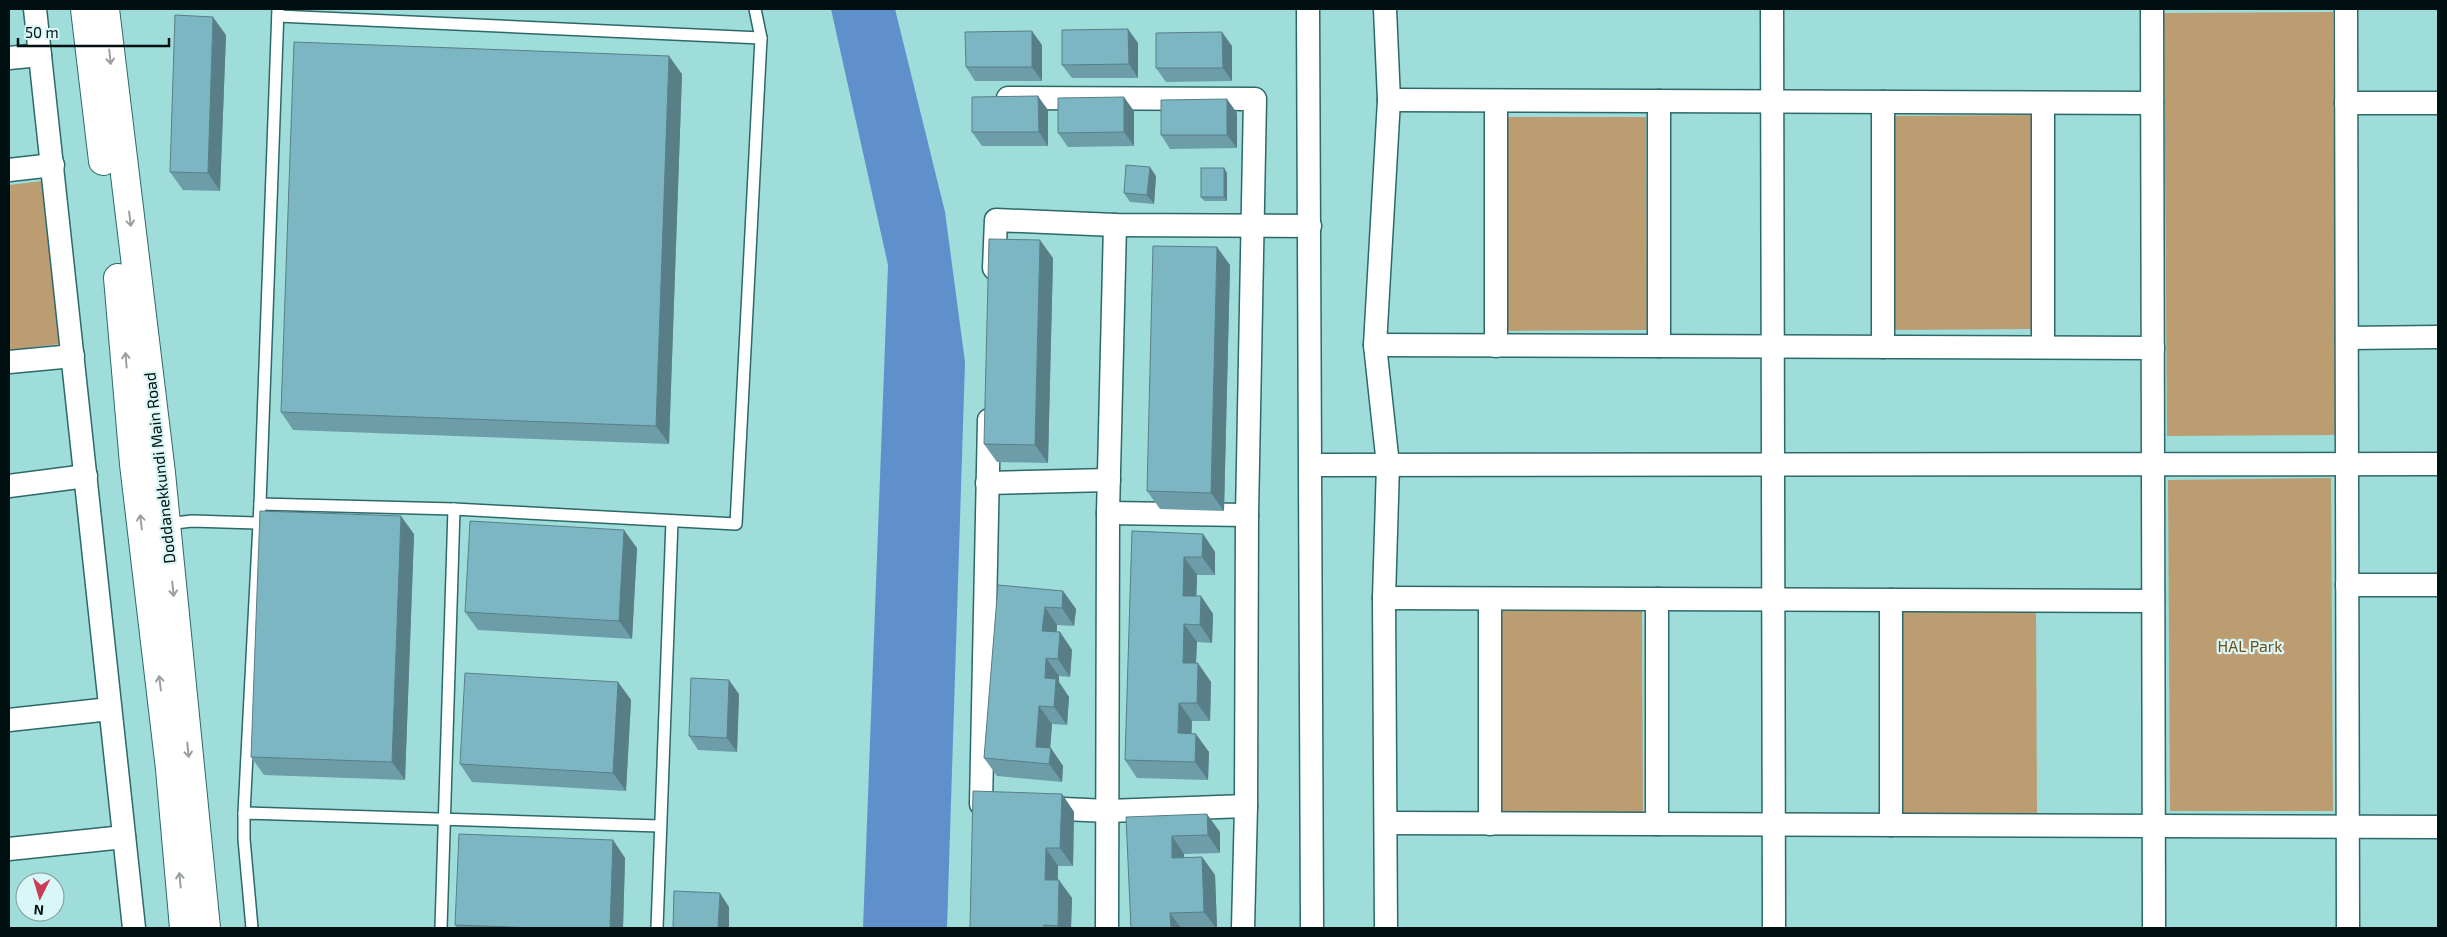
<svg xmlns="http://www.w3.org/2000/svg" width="2447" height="937" viewBox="0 0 2447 937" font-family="'Exo 2',sans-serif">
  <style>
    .green { fill: #bc9c71 }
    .water { fill: #5f90cc }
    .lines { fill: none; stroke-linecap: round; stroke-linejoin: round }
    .service-casing { stroke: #2c6968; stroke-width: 14 }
    .minor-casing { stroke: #2c6968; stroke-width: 25 }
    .tertiary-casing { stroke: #2c6968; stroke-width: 30 }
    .service { stroke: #fff; stroke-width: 11 }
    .minor { stroke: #fff; stroke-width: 22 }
    .tertiary { stroke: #fff; stroke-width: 28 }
    .wall { fill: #6c9da8 }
    .shaded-wall { fill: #587f88 }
    .building { fill: #7db6c3; stroke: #587f88 }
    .oneway { stroke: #999f9f }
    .labels { text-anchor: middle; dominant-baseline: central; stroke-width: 4.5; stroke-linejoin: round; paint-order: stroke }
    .street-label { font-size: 16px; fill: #000f0f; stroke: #d9f7f6 }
    .park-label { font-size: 16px; fill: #704e1a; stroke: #d9f7f6 }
  </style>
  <rect width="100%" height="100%" fill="#9fdddb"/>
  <g class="green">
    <path d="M2333,12L2336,435L2167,436L2164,13Z"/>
    <path d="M2032,115L2034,329L1893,330L1891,116Z"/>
    <path d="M1505,117H1646L1647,330L1506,331Z"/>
    <path d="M42,181L60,344L9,350V185Z"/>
    <path d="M2331,478L2333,811H2170L2168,480Z"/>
    <path d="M2036,602L2037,816L1897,817L1895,603Z"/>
    <path d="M1642,607L1643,821H1502L1501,608Z"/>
  </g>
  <path class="water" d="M831,9H895L945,212L965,362L947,928H863L888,265Z"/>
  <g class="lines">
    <g class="service-casing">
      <g id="service">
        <path d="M278,16L761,38"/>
        <path d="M260,504L454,509L736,524L761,38L755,9"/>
        <path d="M166,524L192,521L259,523"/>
        <path d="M244,813L660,826"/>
        <path d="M252,928L244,839V813L260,504L278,9"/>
        <path d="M441,928L454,509"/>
        <path d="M657,928L672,521"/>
      </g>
    </g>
    <g class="minor-casing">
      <g id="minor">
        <path d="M35,9L134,928"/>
        <path d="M1308,9L1312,928"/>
        <path d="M1385,9L1389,100L1375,345L1388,465L1384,598L1386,928"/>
        <path d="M1772,9L1774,928"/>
        <path d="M2152,9L2154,928"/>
        <path d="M2346,9L2348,928"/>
        <path d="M9,58L40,55"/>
        <path d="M1008,98L1255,99L1247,515L1246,806"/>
        <path d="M1389,100L2152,103"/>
        <path d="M2346,103H2438"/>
        <path d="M9,170L53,165"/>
        <path d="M994,268L996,220L1115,225L1310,226"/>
        <path d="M2347,338L2438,337"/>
        <path d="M1375,345L2153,348"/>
        <path d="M1496,346V101"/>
        <path d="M1659,346V101"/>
        <path d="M1883,347V102"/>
        <path d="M2043,347V103"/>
        <path d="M9,362L73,356"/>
        <path d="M989,420L981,804L1000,805"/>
        <path d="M1311,465L2438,464"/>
        <path d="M987,483L1109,480"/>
        <path d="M9,486L86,476"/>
        <path d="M1108,513L1247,515"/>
        <path d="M2347,585H2438"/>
        <path d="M1384,598L2153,601"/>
        <path d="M9,720L110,709"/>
        <path d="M1042,808L1108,811L1246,806L1243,928"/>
        <path d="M1387,823L2438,827"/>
        <path d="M1490,824V599"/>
        <path d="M1657,824V599"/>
        <path d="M1891,825V600"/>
        <path d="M9,849L124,837"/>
        <path d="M1107,928L1108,513L1115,225"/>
      </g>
    </g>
    <g class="tertiary-casing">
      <g id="tertiary">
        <path d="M85,9L103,161"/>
        <path d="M105,9L161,473L206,928"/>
        <path d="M118,278L134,464L170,769L184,928"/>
      </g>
    </g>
    <use href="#service" class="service"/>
    <use href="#minor" class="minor"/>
    <use href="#tertiary" class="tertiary"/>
  </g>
  <g class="wall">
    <path d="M226,35L220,191L183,190L170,172Z"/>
    <path d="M1138,43V78H1072L1062,65Z"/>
    <path d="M1042,45V81H975L966,67Z"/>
    <path d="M1232,46V81L1166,82L1156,68Z"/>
    <path d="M682,74L669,444L293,430L281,412Z"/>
    <path d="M1048,110V146H982L972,132Z"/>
    <path d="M1134,111V146L1068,147L1058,133Z"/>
    <path d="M1237,113V148L1170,149L1161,135Z"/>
    <path d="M1227,173V201H1204L1201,197Z"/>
    <path d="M1156,176L1154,204L1130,202L1124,193Z"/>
    <path d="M1053,258L1048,463L997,462L984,444Z"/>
    <path d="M1230,265L1224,511L1160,509L1147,491Z"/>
    <path d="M1132,531L1203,534L1215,552V575H1197L1196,596H1201L1213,614L1212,643L1197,642L1196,663L1211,682L1210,721H1192L1191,734L1209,752L1208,780L1137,778L1125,760Z"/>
    <path d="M414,534L405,780L264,775L251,757Z"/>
    <path d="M637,548L632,639L478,630L465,612Z"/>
    <path d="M998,585L1063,591L1076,609L1074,626L1057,625V632H1060L1072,650L1070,677L1059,676V682L1069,697L1067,725L1052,724L1050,748L1063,766L1062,782L997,776L984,758Z"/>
    <path d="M618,682L631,700L626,791L472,782L460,764Z"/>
    <path d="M739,694L737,752L698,750L689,736Z"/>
    <path d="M1062,794L1074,812L1073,866H1058V880L1072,898L1071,928H970Z"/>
    <path d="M1126,817L1220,832V853L1184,854V858L1202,857L1215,875L1217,928H1131Z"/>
    <path d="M613,840L625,858L623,928H457L455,925Z"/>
  </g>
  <g class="shaded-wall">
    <path d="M213,17L226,35L220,191L208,173Z"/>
    <path d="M1128,29L1138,43V78L1129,64Z"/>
    <path d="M1032,31L1042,45V81L1032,67Z"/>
    <path d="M1222,32L1232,46V81L1223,68Z"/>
    <path d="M669,56L682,74L669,444L656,426Z"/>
    <path d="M1038,96L1048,110V146L1039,132Z"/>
    <path d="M1124,97L1134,111V146L1124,132Z"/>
    <path d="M1227,99L1237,113V148L1227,135Z"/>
    <path d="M1150,167L1156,176L1154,204L1147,195Z"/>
    <path d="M1224,168L1227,173V201L1224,197Z"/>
    <path d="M1040,240L1053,258L1048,463L1035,445Z"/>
    <path d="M1217,247L1230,265L1224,511L1211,493Z"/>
    <path d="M401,516L414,534L405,780L392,762Z"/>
    <path d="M624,530L637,548L632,639L619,621Z"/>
    <path d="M1203,534L1215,552V575L1202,557Z"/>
    <path d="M1184,557L1197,575L1196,614L1183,596Z"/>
    <path d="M1063,591L1076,609L1074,626L1062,608Z"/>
    <path d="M1201,596L1213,614L1212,643L1200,625Z"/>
    <path d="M1045,607L1057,625L1055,649L1042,631Z"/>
    <path d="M1184,624L1197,642L1195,681L1183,663Z"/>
    <path d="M1060,632L1072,650L1070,677L1058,659Z"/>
    <path d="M1046,658L1059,676V682L1069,697L1067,725L1054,707L1045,678Z"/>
    <path d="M1198,663L1211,682L1210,721L1197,703Z"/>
    <path d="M729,680L739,694L737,752L727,738Z"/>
    <path d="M618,682L631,700L626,791L613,773Z"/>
    <path d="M1179,703L1192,721L1191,751L1178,733Z"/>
    <path d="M1039,706L1052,724L1049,764L1036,747Z"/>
    <path d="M1196,734L1209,752L1208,780L1195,762Z"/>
    <path d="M1051,748L1063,766L1062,782L1049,764Z"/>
    <path d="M1062,794L1074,812L1073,866L1060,848Z"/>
    <path d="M1207,814L1220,832V853L1208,835Z"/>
    <path d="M1172,836L1184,854L1185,876L1172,858Z"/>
    <path d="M613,840L625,858L623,928H610Z"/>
    <path d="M1046,848L1058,866L1057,898L1045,880Z"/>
    <path d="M1202,857L1215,875L1217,928H1216L1204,912Z"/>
    <path d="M1059,880L1072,898L1071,928H1060L1058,926Z"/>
    <path d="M720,893L729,907V928H718Z"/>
    <path d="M1170,913L1181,928H1171Z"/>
  </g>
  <g class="building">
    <path d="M175,15L213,17L208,173L170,172Z"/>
    <path d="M1128,29L1129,64L1062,65V30Z"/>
    <path d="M1032,31V67H966L965,32Z"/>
    <path d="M1222,32L1223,68H1156V33Z"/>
    <path d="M294,42L669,56L656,426L281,412Z"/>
    <path d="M1038,96L1039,132H972V97Z"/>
    <path d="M1124,97V132L1058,133V98Z"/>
    <path d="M1227,99V135H1161V100Z"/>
    <path d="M1126,165L1150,167L1147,195L1124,193Z"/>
    <rect x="1201" y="168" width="23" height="29"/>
    <path d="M989,239L1040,240L1035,445L984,444Z"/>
    <path d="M1153,246L1217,247L1211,493L1147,491Z"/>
    <path d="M260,511L401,516L392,762L251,757Z"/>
    <path d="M470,521L624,530L619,621L465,612Z"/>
    <path d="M1132,531L1203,534L1202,557H1184L1183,596H1201L1200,625L1184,624L1183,663H1198L1197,703H1179L1178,733L1196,734L1195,762L1125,760Z"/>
    <path d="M998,585L1063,591L1062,608L1045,607L1042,631L1060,632L1058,659L1046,658L1045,678L1056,679L1054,707L1039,706L1036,747L1051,748L1049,764L984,758Z"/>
    <path d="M465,673L618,682L613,773L460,764Z"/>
    <path d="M691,678L729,680L727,738L689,736Z"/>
    <path d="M973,791L1062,794L1060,848H1046L1045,880H1059L1058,926L1044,925V928H970Z"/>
    <path d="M1207,814L1208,835L1172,836V858L1202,857L1204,912L1170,913L1171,928H1131L1126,817Z"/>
    <path d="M459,834L613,840L610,928H537L455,925Z"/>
    <path d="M674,891L720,893L718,928H673Z"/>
  </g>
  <defs><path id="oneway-shaft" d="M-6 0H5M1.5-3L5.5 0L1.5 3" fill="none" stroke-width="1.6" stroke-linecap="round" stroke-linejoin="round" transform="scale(1.25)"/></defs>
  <g class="oneway">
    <use href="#oneway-shaft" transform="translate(110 57) rotate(84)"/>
    <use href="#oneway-shaft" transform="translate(130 219) rotate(83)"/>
    <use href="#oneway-shaft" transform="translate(126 360) rotate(-95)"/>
    <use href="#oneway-shaft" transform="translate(141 522) rotate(-97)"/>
    <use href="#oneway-shaft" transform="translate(173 589) rotate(84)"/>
    <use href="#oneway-shaft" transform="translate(160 683) rotate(-97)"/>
    <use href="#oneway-shaft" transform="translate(188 750) rotate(84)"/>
    <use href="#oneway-shaft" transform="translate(180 880) rotate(-95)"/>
  </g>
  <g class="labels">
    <g class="street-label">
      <text transform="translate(159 468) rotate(-96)">Doddanekkundi Main Road</text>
    </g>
    <g class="park-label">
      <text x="2250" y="645">HAL Park</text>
    </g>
  </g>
  <rect width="2447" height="937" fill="none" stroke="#000f0f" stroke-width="20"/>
  <g transform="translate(40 897) rotate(185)"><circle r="24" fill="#d9f7f6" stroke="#829a9a"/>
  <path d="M0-4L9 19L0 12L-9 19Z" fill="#cb3b56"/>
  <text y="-8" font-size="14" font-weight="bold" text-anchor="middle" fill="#000f0f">N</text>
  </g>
  <path d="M18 38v8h151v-8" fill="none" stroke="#000f0f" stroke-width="2.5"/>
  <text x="25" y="38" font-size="15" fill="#000f0f" stroke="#d9f7f6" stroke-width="4" paint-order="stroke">50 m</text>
</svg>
